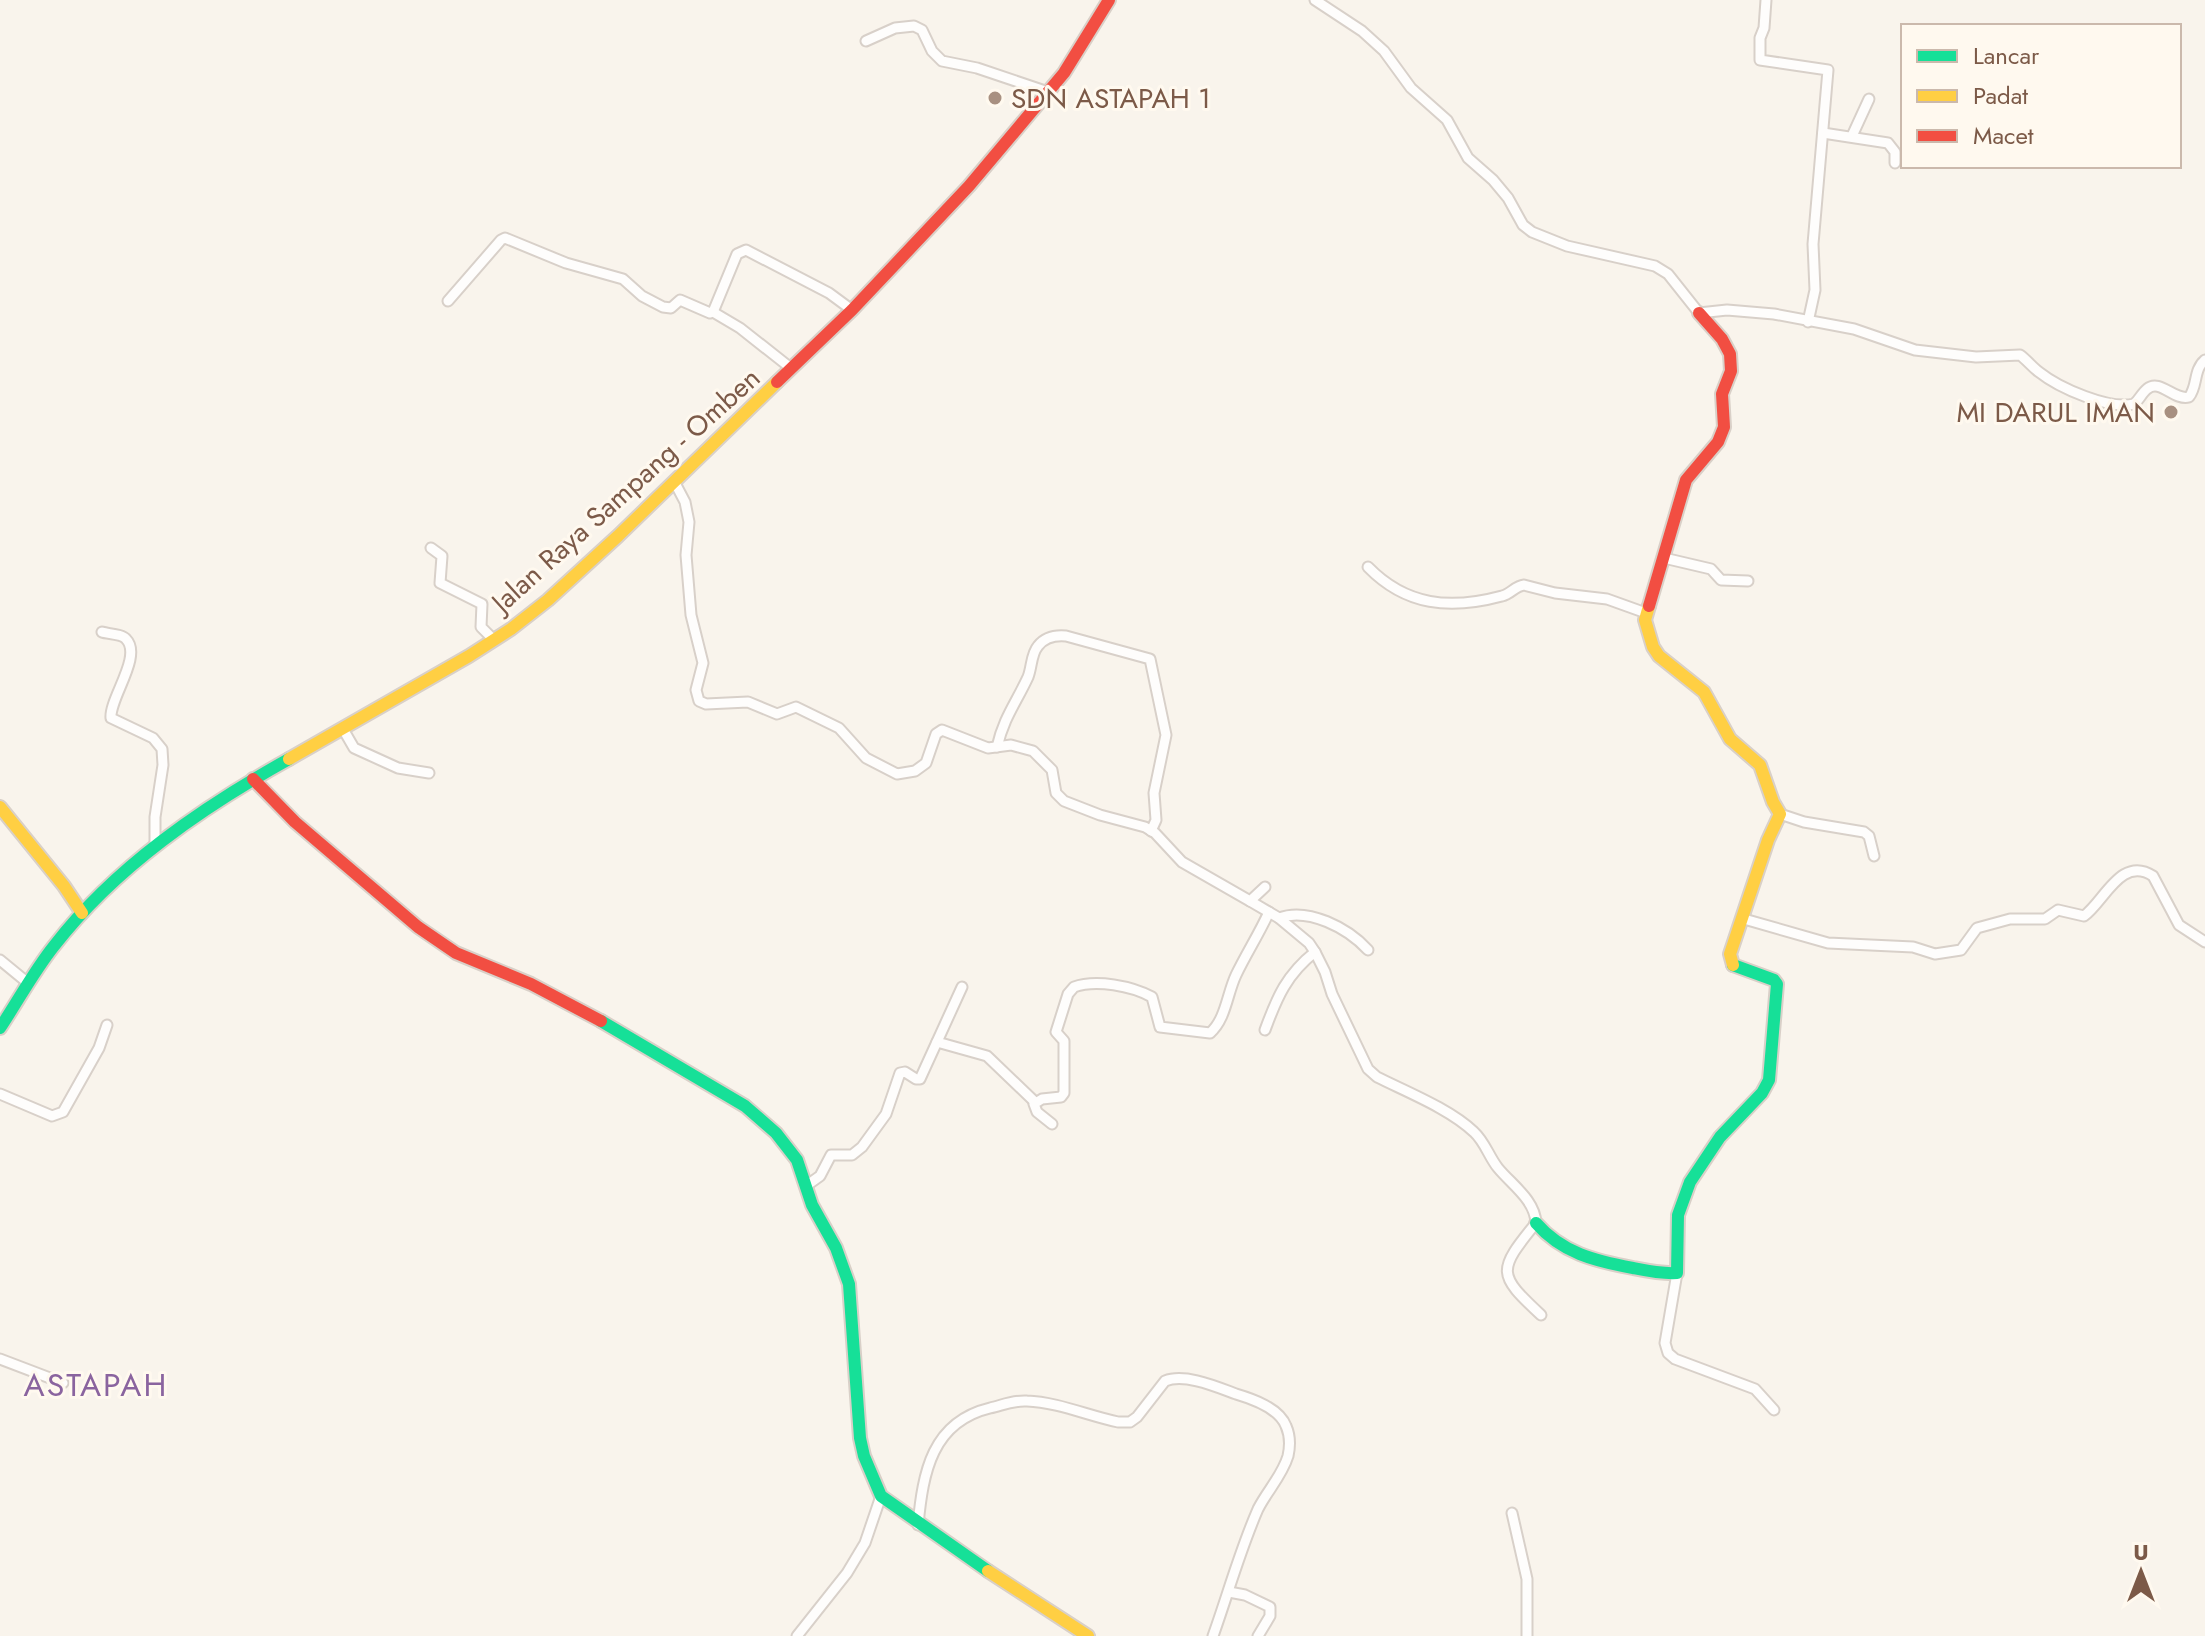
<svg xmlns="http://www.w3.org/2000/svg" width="2205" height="1636" viewBox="0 0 2205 1636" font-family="Jost,sans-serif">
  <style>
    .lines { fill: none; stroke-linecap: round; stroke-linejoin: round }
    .street-casing { stroke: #d8d0c9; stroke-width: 13 }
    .fast-casing { stroke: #d9d0c8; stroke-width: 16 }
    .slow-casing { stroke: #d9d0c8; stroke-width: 16 }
    .jam-casing { stroke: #d9d0c8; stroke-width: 16 }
    .street { stroke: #fefdfc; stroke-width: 9 }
    .fast { stroke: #16e098; stroke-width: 12 }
    .slow { stroke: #ffcf43; stroke-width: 12 }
    .jam { stroke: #f24e42; stroke-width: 12 }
    .poi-dot { fill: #a89081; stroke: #fff9ef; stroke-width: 3 }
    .labels { text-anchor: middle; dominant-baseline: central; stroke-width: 6; stroke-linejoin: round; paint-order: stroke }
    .poi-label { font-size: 28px; fill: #7c5a48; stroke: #fff9ef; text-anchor: start }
    .street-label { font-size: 28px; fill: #7c5a48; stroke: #fff9ef }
    .quarter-label { font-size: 32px; letter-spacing: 2px; fill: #8a649f; stroke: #fff9ef }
  </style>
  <rect width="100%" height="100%" fill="#f9f4ec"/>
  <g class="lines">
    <g class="street-casing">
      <g id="street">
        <path d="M1315,0L1362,31L1384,51L1411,88L1447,120L1468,158L1493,180L1508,198L1523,225L1532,232L1567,246L1655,266L1668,274L1699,313L1727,310L1774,314L1854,329L1915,350L1976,357L2020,355C2027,360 2032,367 2039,372C2059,388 2109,410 2134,404C2139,400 2142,393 2147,389C2160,378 2174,401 2189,397C2198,386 2193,370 2205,360"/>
        <path d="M1766,0L1764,28L1760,38V60L1828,70L1813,244L1815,290L1808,322"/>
        <path d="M866,41L895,28L914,26L922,30L932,51L942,61L977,68L1048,92"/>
        <path d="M1823,133L1888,143L1895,152V163"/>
        <path d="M1852,136L1869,99"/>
        <path d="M448,301L501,240L505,238L566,263L623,279L642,296L663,307L671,308L680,300L710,313L713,312L737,254L746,250L829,293L852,310"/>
        <path d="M713,312L740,328L792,369"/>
        <path d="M675,483L685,502L689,522L686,555L691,615L703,663L696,690L699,701L706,704L748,702L777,714L796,707L839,728L866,758L897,774L915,771L926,763L936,734L942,730L988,748L1011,745L1033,751L1052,770L1056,793L1064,801L1100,815L1145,827L1155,833L1182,862L1250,901L1265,887"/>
        <path d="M431,548L442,556L440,583L482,604L481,627L494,640"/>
        <path d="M1664,558L1711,569L1721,580L1748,581"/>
        <path d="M1368,567C1406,606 1450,610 1502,596C1511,594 1515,586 1524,585L1555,593L1607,599L1646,613"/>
        <path d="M102,632C108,634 122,634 126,639C143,656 109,699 111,718L153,738L162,749L163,765L155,817V846"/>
        <path d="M343,729L354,748L398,768L429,773"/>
        <path d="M997,747C1004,717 1016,703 1028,677C1032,667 1031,654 1038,646C1045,637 1055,635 1066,636L1150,659L1166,735L1154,793L1156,820L1151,831"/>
        <path d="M1780,814L1804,822L1864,832L1869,836L1874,856"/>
        <path d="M1250,901L1279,918L1309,943L1315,952L1325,972L1332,994L1368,1069L1377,1077C1407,1092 1450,1109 1474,1132C1485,1142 1489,1157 1498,1168C1512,1185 1535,1200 1536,1223C1497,1271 1497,1274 1541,1315"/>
        <path d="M1279,918C1308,907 1348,928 1368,950"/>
        <path d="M1744,919L1828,943L1913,947L1935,954L1961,950L1977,928L2010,919H2045L2058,910L2084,916C2104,902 2121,855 2153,876L2179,925L2205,942"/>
        <path d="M0,960L28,983"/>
        <path d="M1265,1030C1277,997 1287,974 1315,952"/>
        <path d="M937,1042L987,1056L1035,1102"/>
        <path d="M0,1094L52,1116L63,1112L99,1048L107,1025"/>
        <path d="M1052,1124L1037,1112L1034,1104L1042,1099L1061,1097L1064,1093V1041L1056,1032L1068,994L1074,987C1096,979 1132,986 1152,997L1160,1027L1210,1033C1226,1019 1227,994 1236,975C1246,954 1259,934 1269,912"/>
        <path d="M806,1186L820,1176L831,1155H852L862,1147L886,1114L900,1073L905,1072L916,1079H920L962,987"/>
        <path d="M1677,1273L1665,1343L1668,1353L1675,1359L1755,1389L1774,1410"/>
        <path d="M0,1359L63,1383"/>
        <path d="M1512,1513L1527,1579V1636"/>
        <path d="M918,1525C923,1472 932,1422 990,1408C1003,1405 1014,1400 1027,1401C1057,1402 1089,1416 1118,1422H1130L1137,1417L1165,1381C1185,1373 1217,1387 1236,1394C1253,1399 1279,1408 1286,1426C1290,1435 1290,1447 1288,1456C1282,1476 1267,1491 1258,1509C1240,1550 1228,1594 1213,1636"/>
        <path d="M1229,1592L1245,1595L1270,1607V1616L1258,1636"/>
        <path d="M797,1636L847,1573L865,1543L881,1496"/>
      </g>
    </g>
    <g class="fast-casing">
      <g id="fast">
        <path d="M601,1021L745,1106L776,1133L797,1160L812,1205L836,1248L849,1284L860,1438L864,1456L881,1496L988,1571"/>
        <path d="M0,1028C18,1001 34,971 54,946C115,867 203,807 289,759"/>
        <path d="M1536,1223C1562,1253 1595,1261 1633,1268C1648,1271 1662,1274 1677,1273L1678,1215L1690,1182L1720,1137L1762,1093L1769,1080L1777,984L1774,980L1733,965"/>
      </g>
    </g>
    <g class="slow-casing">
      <g id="slow">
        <path d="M1649,606L1645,620L1653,647L1659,656L1704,692L1730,739L1760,765L1773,802L1780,814L1768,840L1730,954L1733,965"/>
        <path d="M289,759L469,656L511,629L548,600L618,536L777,382"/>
        <path d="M0,807L64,886L82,913"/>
        <path d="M988,1571L1088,1636"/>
      </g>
    </g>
    <g class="jam-casing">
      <g id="jam">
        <path d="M777,382L852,310L969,186L1064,73L1109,0"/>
        <path d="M1649,606L1686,480L1718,442L1724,427L1722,394L1731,371L1730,354L1722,339L1699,313"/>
        <path d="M253,779L295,822L418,927L456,953L531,984L601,1021"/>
      </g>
    </g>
    <use href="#street" class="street"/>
    <use href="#fast" class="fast"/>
    <use href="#slow" class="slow"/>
    <use href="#jam" class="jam"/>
  </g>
  <g class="poi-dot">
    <circle cx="995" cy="98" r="8"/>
    <circle cx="2171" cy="412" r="8"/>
  </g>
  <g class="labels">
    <g class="poi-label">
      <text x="1011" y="98">SDN ASTAPAH 1</text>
      <text x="2155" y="412" text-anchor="end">MI DARUL IMAN</text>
    </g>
    <g class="street-label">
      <text transform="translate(626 490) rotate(-42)">Jalan Raya Sampang - Omben</text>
    </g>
    <g class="quarter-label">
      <text x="96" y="1385">ASTAPAH</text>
    </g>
  </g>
  <rect x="1901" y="24" width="280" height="144" fill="#fff9ef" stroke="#cbb9ac" stroke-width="2"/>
  <rect x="1917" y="50" width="40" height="12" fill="#16e098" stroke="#cbb9ac" stroke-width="2"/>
  <text x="1973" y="64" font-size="24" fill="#7c5a48">Lancar</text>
  <rect x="1917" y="90" width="40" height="12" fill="#ffcf43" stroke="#cbb9ac" stroke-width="2"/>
  <text x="1973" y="104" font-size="24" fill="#7c5a48">Padat</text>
  <rect x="1917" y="130" width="40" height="12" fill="#f24e42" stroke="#cbb9ac" stroke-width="2"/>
  <text x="1973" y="144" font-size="24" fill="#7c5a48">Macet</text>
  <g transform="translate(2141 1572)" stroke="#fff9ef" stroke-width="6" paint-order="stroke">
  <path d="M0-6L14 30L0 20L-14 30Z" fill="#7c5a48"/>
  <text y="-12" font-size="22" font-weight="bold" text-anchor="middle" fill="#7c5a48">U</text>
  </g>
</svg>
